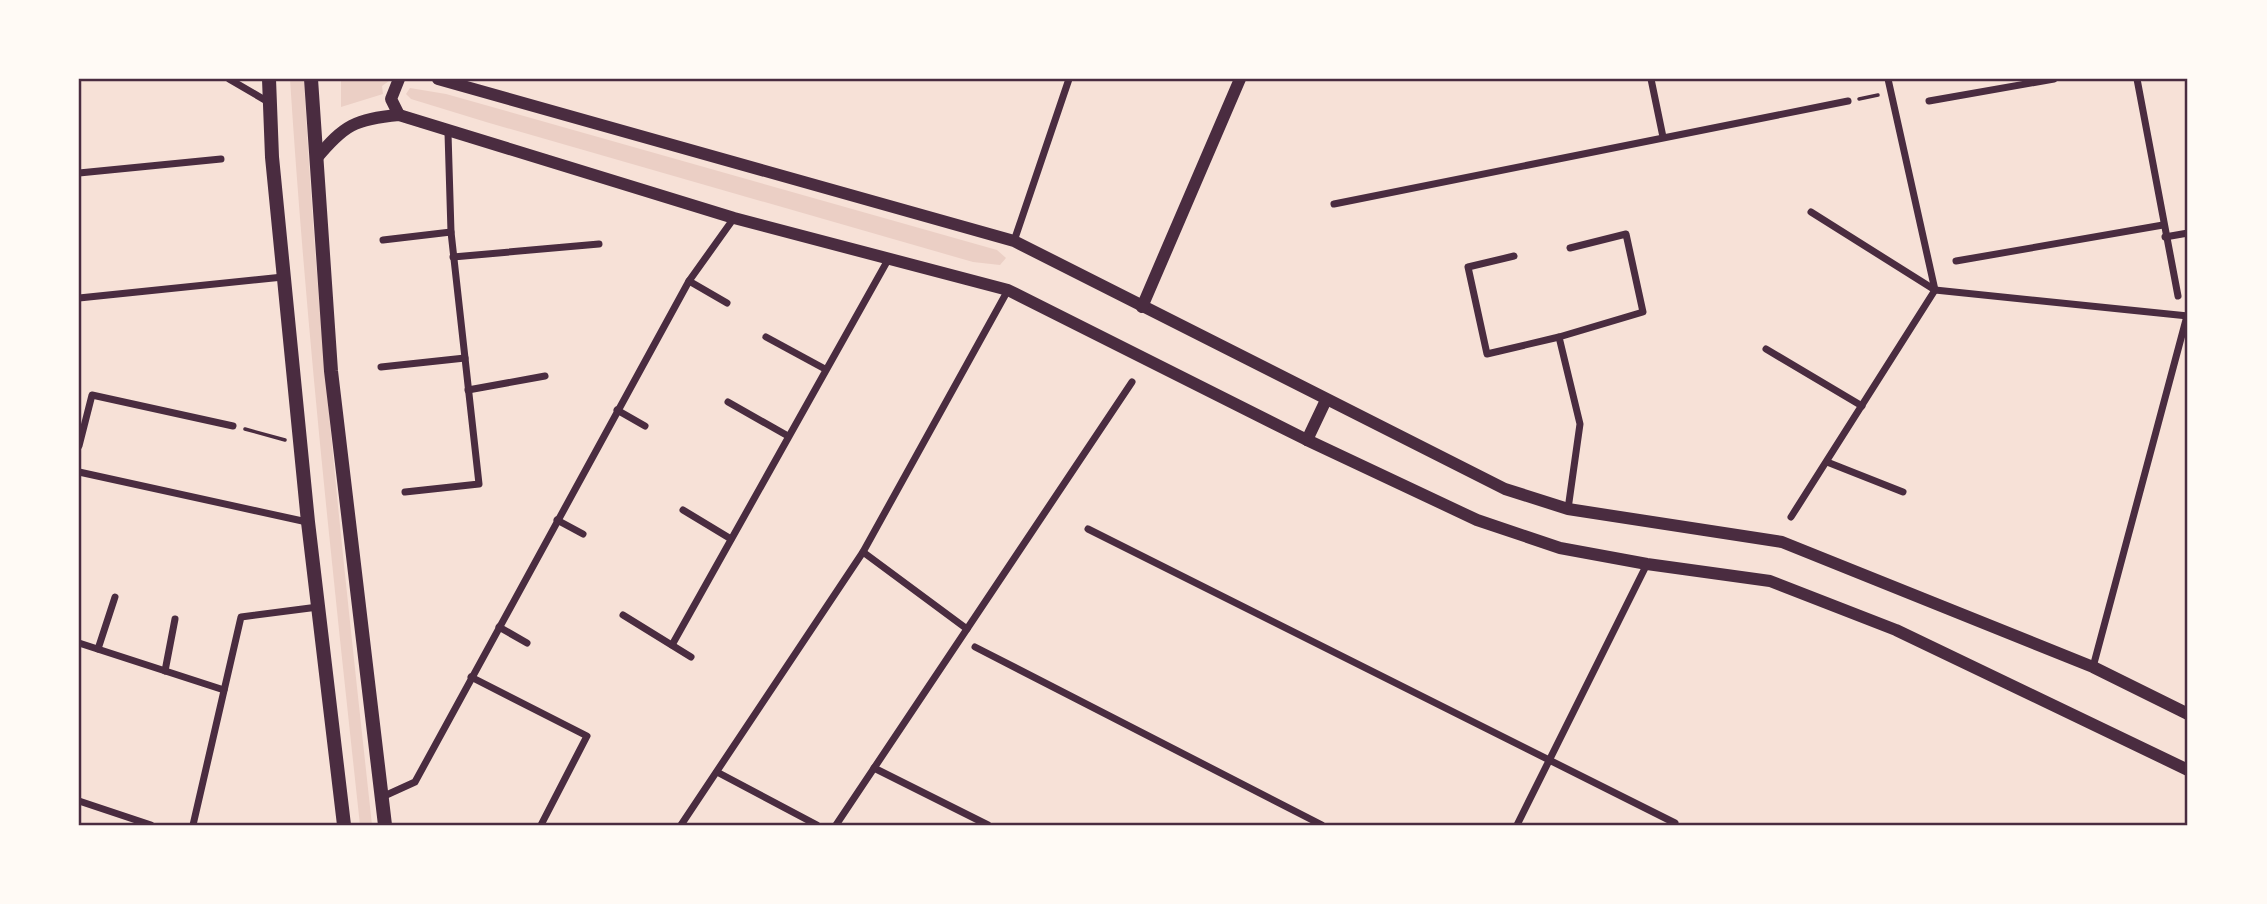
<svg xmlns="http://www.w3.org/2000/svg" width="2267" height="904" viewBox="0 0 2267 904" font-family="'Fira Sans',sans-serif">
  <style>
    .green { fill: #ebcfc5 }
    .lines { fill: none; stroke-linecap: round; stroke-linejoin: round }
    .path { stroke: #4a2c40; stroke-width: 3.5 }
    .minor { stroke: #4a2c40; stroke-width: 7 }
    .tertiary { stroke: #4a2c40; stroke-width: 12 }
    .secondary { stroke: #4a2c40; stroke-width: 14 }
    .neatline { fill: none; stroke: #4a2c40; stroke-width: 2.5 }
  </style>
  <rect width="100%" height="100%" fill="#f7e1d7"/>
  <g class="green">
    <path d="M290,79H304C317,329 345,577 372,825H360C333,577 306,328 290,79Z"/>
    <path d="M341,79H385L389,81L382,86L383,94L341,107Z"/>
    <path d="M410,88L446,94L997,250L1006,258L1000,265L973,262L486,122L411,99L406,94Z"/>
  </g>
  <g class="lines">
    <g class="path">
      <path d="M1859,99L1878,95"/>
      <path d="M245,429L285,440"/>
    </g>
    <g class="minor">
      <path d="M229,79L270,103"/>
      <path d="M1651,79L1663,137"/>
      <path d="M1888,79L1935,290"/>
      <path d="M2137,79L2178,296"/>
      <path d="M1929,101L2054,79"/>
      <path d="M79,173L221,159"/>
      <path d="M1334,204L1848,101"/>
      <path d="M1811,212L1935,290L2188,316"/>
      <path d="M2165,237L2188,233"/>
      <path d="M383,240L451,232"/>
      <path d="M1014,241L1069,79"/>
      <path d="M1514,256L1468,267L1487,354L1559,337"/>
      <path d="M453,257L599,244"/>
      <path d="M1956,261L2163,225"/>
      <path d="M689,281L727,303"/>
      <path d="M79,298L283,277"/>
      <path d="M766,337L825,369"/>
      <path d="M1766,349L1862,406"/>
      <path d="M381,367L465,358"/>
      <path d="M468,390L545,376"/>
      <path d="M728,402L788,436"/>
      <path d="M617,410L645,426"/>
      <path d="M79,446L92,395L233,426"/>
      <path d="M1827,462L1903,492"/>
      <path d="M79,472L307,522"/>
      <path d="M405,492L479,484L451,232L448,133"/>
      <path d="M1568,509L1580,424L1559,337L1643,312L1626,234L1570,248"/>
      <path d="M683,510L731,539"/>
      <path d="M1791,517L1935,290"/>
      <path d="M557,520L583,534"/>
      <path d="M1088,529L1675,823"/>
      <path d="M863,552L967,629"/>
      <path d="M623,615L691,657"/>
      <path d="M499,627L527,643"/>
      <path d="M79,643L224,690"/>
      <path d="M672,645L889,258"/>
      <path d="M975,647L1322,825"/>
      <path d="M98,649L115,597"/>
      <path d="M2093,667L2187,316"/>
      <path d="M165,671L175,619"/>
      <path d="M471,677L587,736L541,825"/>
      <path d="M874,768L988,825"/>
      <path d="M717,772L817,825"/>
      <path d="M382,797L415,782L689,281L734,218"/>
      <path d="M79,801L151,825"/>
      <path d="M193,825L241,617L318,607"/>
      <path d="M681,825L863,552L1008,290"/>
      <path d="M836,825L1132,382"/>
      <path d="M1517,825L1647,564"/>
    </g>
    <g class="tertiary">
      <path d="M399,79L391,99L399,115"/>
      <path d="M438,79L1014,241L1505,489L1568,509L1782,542L2093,667L2188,714"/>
      <path d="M316,159C344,125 355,119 399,115L734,218L1008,290L1307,440L1477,520L1560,548L1647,564L1770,581L1896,630L2188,770"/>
      <path d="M1142,307L1240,79"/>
      <path d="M1307,440L1326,400"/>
    </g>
    <g class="secondary">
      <path d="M269,79L272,157L308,522L344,825"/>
      <path d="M311,79L331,371L385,825"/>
    </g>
  </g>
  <rect width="2267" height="904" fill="none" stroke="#fffaf5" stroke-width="161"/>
  <rect x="80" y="80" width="2106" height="744" class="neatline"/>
</svg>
